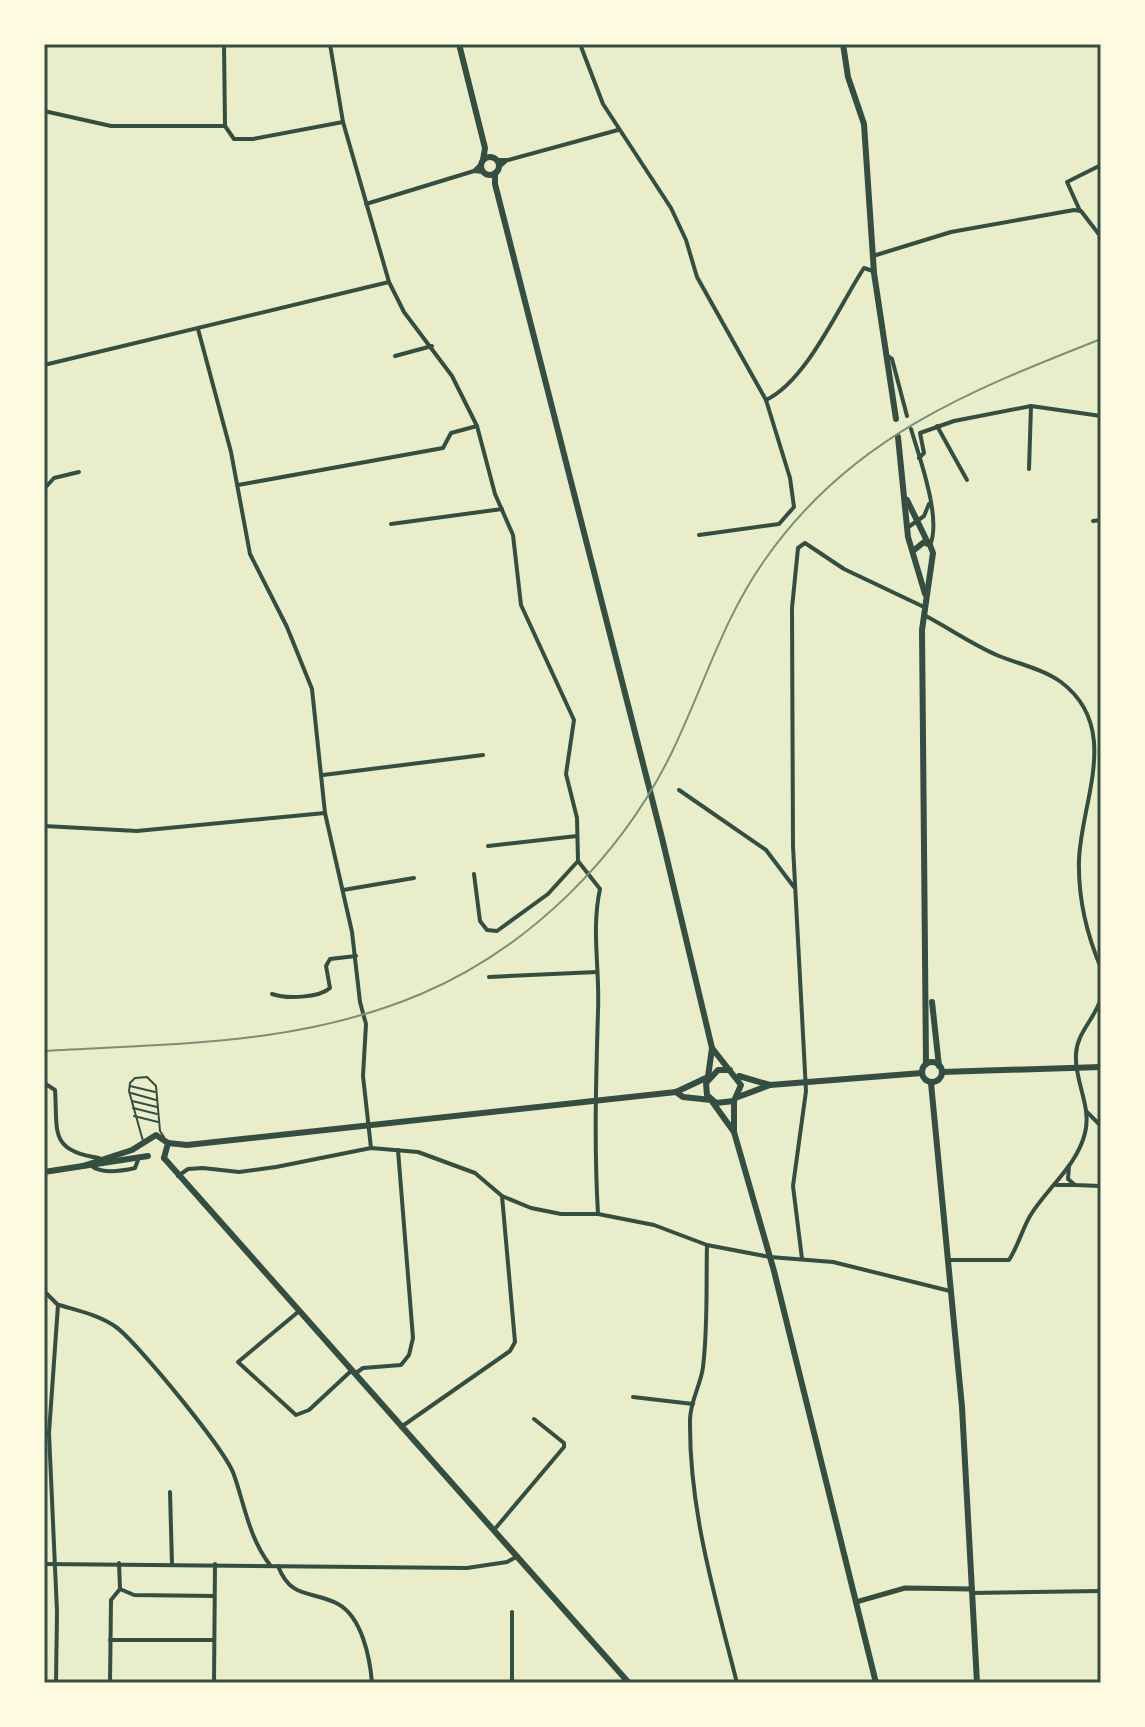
<svg xmlns="http://www.w3.org/2000/svg" width="1145" height="1727" viewBox="0 0 1145 1727" font-family="'Roboto Condensed',sans-serif">
  <style>
    .lines { fill: none; stroke-linecap: round; stroke-linejoin: round }
    .service { stroke: #344e41; stroke-width: 2 }
    .minor { stroke: #344e41; stroke-width: 4 }
    .tertiary { stroke: #344e41; stroke-width: 5 }
    .secondary { stroke: #344e41; stroke-width: 6 }
    .rail { stroke: #7c8e77; stroke-width: 2 }
    .neatline { fill: none; stroke: #344e41; stroke-width: 3 }
  </style>
  <rect width="100%" height="100%" fill="#e9edc9"/>
  <g class="lines">
    <g class="service">
      <path d="M130,1086L155,1092"/>
      <path d="M131,1093L156,1100"/>
      <path d="M132,1101L157,1107"/>
      <path d="M133,1108L157,1114"/>
      <path d="M134,1116L158,1122"/>
      <path d="M143,1141L129,1091L130,1083L135,1078L147,1077L156,1086L160,1131L164,1137"/>
    </g>
    <g class="minor">
      <path d="M224,44L225,126"/>
      <path d="M330,44L343,122L389,282L404,312L452,376L477,426L495,494L513,535L521,605L574,720L566,774L577,818L578,861L600,889C591,930 600,970 598,1011C596,1079 594,1146 598,1214"/>
      <path d="M580,44L603,104L671,208L686,240L697,277L766,400L790,478L794,507L779,524L699,535"/>
      <path d="M44,111L111,126H225"/>
      <path d="M225,126L234,139H253L343,122"/>
      <path d="M496,160H508L618,130"/>
      <path d="M498,168L506,161"/>
      <path d="M474,171L483,172"/>
      <path d="M366,204L474,171L481,164"/>
      <path d="M1080,211L1067,182L1101,165"/>
      <path d="M873,256L951,232L1074,210L1081,211L1101,237"/>
      <path d="M198,329L231,452L250,554L287,627L312,689L325,813L352,932L360,1002L366,1024L363,1076L371,1148"/>
      <path d="M886,355L892,359L907,416"/>
      <path d="M395,356L432,346"/>
      <path d="M44,365L389,282"/>
      <path d="M766,400C807,381 840,304 864,268L873,271"/>
      <path d="M937,426L967,480"/>
      <path d="M911,429C919,456 942,519 930,545"/>
      <path d="M919,458L924,453L920,433L954,421L1031,406L1101,416"/>
      <path d="M1029,469L1031,406"/>
      <path d="M238,485L443,448L451,433L477,426"/>
      <path d="M44,489L54,478L79,472"/>
      <path d="M1093,521L1101,520"/>
      <path d="M391,524L502,509"/>
      <path d="M907,528L924,516L929,504"/>
      <path d="M924,615C949,628 973,645 999,656C1019,664 1043,669 1061,682C1122,728 1081,801 1079,860C1078,896 1087,935 1101,968"/>
      <path d="M323,775L483,755"/>
      <path d="M679,790L766,850L794,887"/>
      <path d="M44,826L137,831L325,813"/>
      <path d="M488,846L577,836"/>
      <path d="M474,874L480,921L487,930L497,931L548,894L578,861"/>
      <path d="M343,890L414,878"/>
      <path d="M489,977L597,972"/>
      <path d="M272,994C286,999 319,998 330,988L326,966L330,959L356,956"/>
      <path d="M44,1083L55,1090C58,1130 48,1151 99,1158"/>
      <path d="M1087,1112L1101,1126"/>
      <path d="M1069,1166L1068,1179L1075,1185L1101,1186"/>
      <path d="M93,1167C104,1174 122,1171 135,1168L138,1160"/>
      <path d="M178,1176L188,1169L203,1168L239,1172L276,1167L371,1148L418,1152L475,1173L502,1196L531,1208L561,1214H598L654,1225L707,1245L770,1257L833,1262L950,1291"/>
      <path d="M1056,1185H1075"/>
      <path d="M707,1245C706,1285 708,1326 703,1367C701,1384 690,1402 690,1420C689,1511 715,1596 737,1683"/>
      <path d="M802,1259L793,1186L806,1091L793,846L792,608L798,548L805,543L844,569L924,607"/>
      <path d="M948,1260H1009C1018,1246 1022,1230 1030,1216C1047,1188 1077,1166 1085,1133C1092,1106 1074,1081 1076,1054C1077,1032 1095,1019 1101,998"/>
      <path d="M44,1291L58,1305L49,1433L57,1612L56,1683"/>
      <path d="M59,1305C79,1311 99,1315 116,1327C136,1341 227,1452 234,1475C245,1506 249,1538 270,1565"/>
      <path d="M298,1312L238,1362L296,1415L309,1410L351,1371"/>
      <path d="M356,1373L363,1368L401,1365L409,1355L413,1338L398,1150"/>
      <path d="M633,1397L693,1404"/>
      <path d="M401,1427L510,1351L515,1342L502,1196"/>
      <path d="M170,1492L172,1564"/>
      <path d="M494,1530L564,1447V1443L534,1419"/>
      <path d="M119,1563L120,1589"/>
      <path d="M44,1564L467,1568L507,1562L518,1556"/>
      <path d="M278,1566C291,1600 312,1590 338,1604C362,1617 370,1658 372,1683"/>
      <path d="M972,1593L1101,1591"/>
      <path d="M110,1640H214"/>
      <path d="M110,1683L111,1600L120,1589L134,1595L214,1596"/>
      <path d="M214,1683L215,1564"/>
      <path d="M512,1683V1612"/>
    </g>
    <path class="tertiary" d="M856,1602L905,1588L972,1589"/>
    <g class="secondary">
      <path d="M459,44L485,148L483,160"/>
      <path d="M843,44L848,77L864,124L874,273L896,419"/>
      <circle cx="490" cy="166" r="9"/>
      <path d="M898,437L908,537L925,594"/>
      <path d="M907,500L928,543"/>
      <path d="M913,551L924,542L930,545L933,553L922,630L926,1064"/>
      <path d="M932,1002L939,1066"/>
      <path d="M712,1048L741,1085L734,1101L716,1103L707,1095L706,1083L718,1070H730"/>
      <circle cx="932" cy="1072" r="10"/>
      <path d="M942,1072L1101,1067"/>
      <path d="M739,1076L770,1085"/>
      <path d="M931,1083L962,1407L977,1683"/>
      <path d="M676,1092L683,1097L711,1100L734,1132"/>
      <path d="M738,1097L770,1085L922,1073"/>
      <path d="M734,1101V1132L774,1271L876,1683"/>
      <path d="M168,1143L187,1145L676,1092L708,1077L712,1048L662,838L495,184V173"/>
      <path d="M164,1158L629,1683"/>
      <path d="M83,1166L132,1150L156,1135L168,1143L164,1158"/>
      <path d="M44,1172L148,1156"/>
    </g>
    <path class="rail" d="M44,1051C175,1043 298,1046 421,994C529,948 621,857 672,752C703,688 723,619 764,561C849,438 969,391 1101,339"/>
  </g>
  <rect width="1145" height="1727" fill="none" stroke="#fefae0" stroke-width="92"/>
  <rect x="46" y="46" width="1053" height="1635" class="neatline"/>
</svg>
